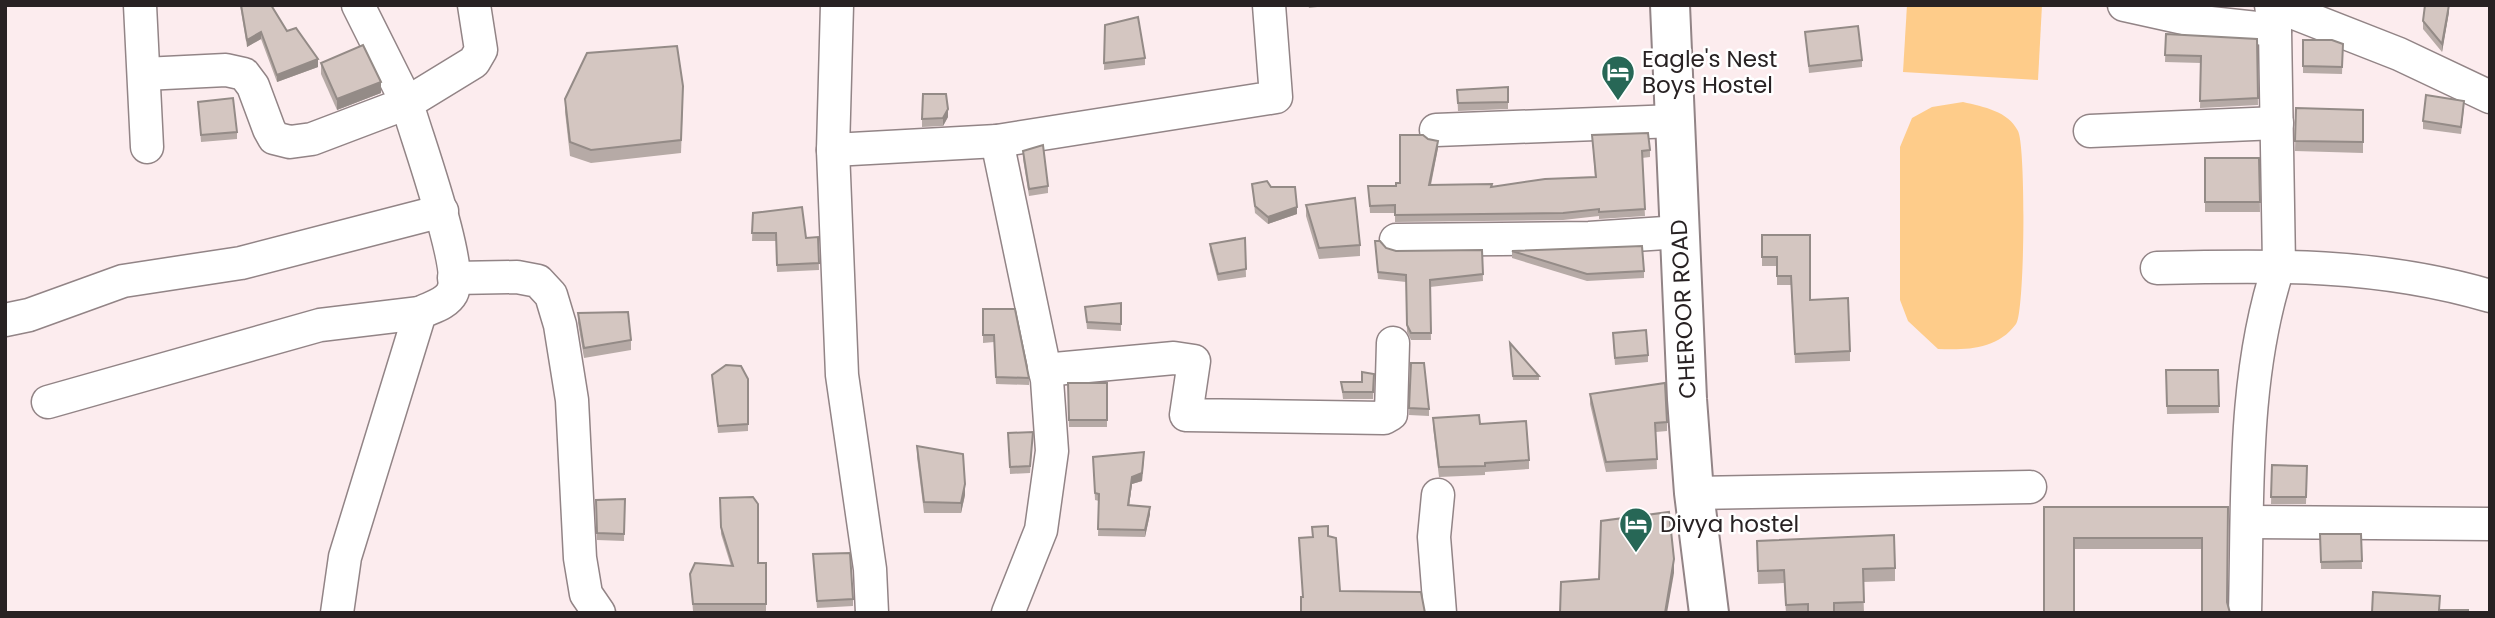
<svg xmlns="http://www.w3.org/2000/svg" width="2495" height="618" viewBox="0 0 2495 618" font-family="Poppins,sans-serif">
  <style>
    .green { fill: #fecc8a }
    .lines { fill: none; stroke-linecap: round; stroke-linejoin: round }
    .minor-casing { stroke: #928486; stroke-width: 35 }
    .major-casing { stroke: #928486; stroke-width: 42 }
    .minor { stroke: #fff; stroke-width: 32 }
    .major { stroke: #fff; stroke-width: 38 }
    .wall { fill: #b6aaa6 }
    .shaded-wall { fill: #948b87 }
    .building { fill: #d4c6c1; stroke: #948b87; stroke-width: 2 }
    .labels { text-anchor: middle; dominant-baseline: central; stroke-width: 5; stroke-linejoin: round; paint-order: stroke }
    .poi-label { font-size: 23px; fill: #282223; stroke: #fff; text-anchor: start }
    .street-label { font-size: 23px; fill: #282223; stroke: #fff }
  </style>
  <rect width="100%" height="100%" fill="#fcecee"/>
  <g class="green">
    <path d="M1907,5H2042L2038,80L1903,72Z"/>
    <path d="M1963,102C1984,107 2008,111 2018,131C2026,146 2025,312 2016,324C1997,350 1966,350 1938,349L1908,321L1900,300V147L1912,118L1932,107Z"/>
  </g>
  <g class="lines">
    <g class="minor-casing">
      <g id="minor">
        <path d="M140,5L147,147"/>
        <path d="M837,5L833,150L842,375L870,569L872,613"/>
        <path d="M2124,5L2201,22L2275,30"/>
        <path d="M2274,5L2399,54L2490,97"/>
        <path d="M144,74L226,70L244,74L253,86L269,129L274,138L290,142L312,139L407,103L358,5"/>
        <path d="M1436,130L1675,121"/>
        <path d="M2090,131L2277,123"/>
        <path d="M997,141L1047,380L1052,451L1041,530L1008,613"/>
        <path d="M833,150L997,141L1276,97L1269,5"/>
        <path d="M1396,240L1589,238L1680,232"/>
        <path d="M2157,268C2271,265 2379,263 2490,296"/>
        <path d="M454,278L517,277L538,281L551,295L560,325L572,400L580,558L586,594L599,613"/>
        <path d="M5,320L29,315L123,281L241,263L442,211"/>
        <path d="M1044,370L1174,358L1194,361L1186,415L1384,418L1391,414L1393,343"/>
        <path d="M48,402L320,325L420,313"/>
        <path d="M1694,493L2030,487"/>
        <path d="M1438,495L1434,537L1440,613"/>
        <path d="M2247,522L2490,524"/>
        <path d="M337,613L345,557L420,313C432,307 446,304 452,293C465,268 416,136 407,103L474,62L481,50L474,5"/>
        <path d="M2245,613C2248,497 2242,376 2279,265L2275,30L2271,5"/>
      </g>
    </g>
    <g class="major-casing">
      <path id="major" d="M1670,5L1687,399L1694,493L1709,613"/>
    </g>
    <use href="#minor" class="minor"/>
    <use href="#major" class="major"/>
  </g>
  <g class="wall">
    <path d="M240,5H271L287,31L318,67L277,82L261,39L247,47Z"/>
    <path d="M1308,5H1334L1309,8Z"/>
    <path d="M2449,12L2442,52L2423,29V21Z"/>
    <path d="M1105,25L1145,58V65L1104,70Z"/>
    <path d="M1805,32L1862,60V67L1809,73Z"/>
    <path d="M2166,34L2257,39L2258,105L2200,108L2201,63L2165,62Z"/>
    <path d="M2303,40L2343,44L2342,74L2303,73Z"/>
    <path d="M321,63L381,93L337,110L321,74Z"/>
    <path d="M1508,87V109L1458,111L1457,90Z"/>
    <path d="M565,99L683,100L681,153L591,163L570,156L565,112Z"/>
    <path d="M198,102L237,132V139L201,142Z"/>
    <path d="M2296,108L2363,110V153L2295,151Z"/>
    <path d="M2464,108L2461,134L2423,129V121Z"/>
    <path d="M948,117L943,126L922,127V119Z"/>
    <path d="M1592,135L1650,150V157L1642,158L1645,216L1599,219V216L1563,220L1395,222V213H1370L1368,186H1396L1400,183L1438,148L1431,185L1491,187L1595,178Z"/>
    <path d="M1023,151L1048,186V193L1029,196L1023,159Z"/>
    <path d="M2205,158H2259L2260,212H2205Z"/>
    <path d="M1252,184L1271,187L1297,214L1268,224L1255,213Z"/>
    <path d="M1306,205L1360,245V256L1319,259L1306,216Z"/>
    <path d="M753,213L806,238L818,237L819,270L777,272L776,241H752Z"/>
    <path d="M1762,235L1850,351V361L1795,363L1791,285H1777V266H1762Z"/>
    <path d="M1245,238L1246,277L1218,281L1210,251V244Z"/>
    <path d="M1375,241L1386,248L1396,251L1482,250L1483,281L1430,287L1431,340H1411L1407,332L1406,282L1378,279Z"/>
    <path d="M1512,251L1644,271V278L1587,281L1512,258Z"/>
    <path d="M1121,303V331L1087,329L1085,307Z"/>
    <path d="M983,309L1029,378V385L996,384L994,342L983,343Z"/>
    <path d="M578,313L631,340V350L584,358L578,323Z"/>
    <path d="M1613,340L1648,355V362L1615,365Z"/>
    <path d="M1510,343L1539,376V380H1513Z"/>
    <path d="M1411,363L1429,409V416L1409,415Z"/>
    <path d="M2166,370H2218L2219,413L2167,414Z"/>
    <path d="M1374,374L1373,399H1343L1341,382H1362Z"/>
    <path d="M712,375L748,379V431L718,433Z"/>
    <path d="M1068,383H1107V427H1069Z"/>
    <path d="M1590,394L1667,422V431L1656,432L1657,469L1606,472L1590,404Z"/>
    <path d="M1433,418L1480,424L1529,460V469L1485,472V475L1439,477L1433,427Z"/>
    <path d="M1033,432L1030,473L1010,474L1008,433Z"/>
    <path d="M917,446L965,495L961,513H924L917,457Z"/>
    <path d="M1093,457L1144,459L1142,481L1132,484L1129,506L1150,514L1145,537L1098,536L1099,501L1095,500Z"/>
    <path d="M2272,465L2307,466L2306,504H2271Z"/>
    <path d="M720,498L758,563H766V611H693L690,574L731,566L721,534Z"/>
    <path d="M625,499L624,541L597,540L596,500Z"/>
    <path d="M2044,507H2228L2227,603L2202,549H2074Z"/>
    <path d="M2320,534H2361L2362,569H2321Z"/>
    <path d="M1757,541L1895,568V581L1863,582L1864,613H1786L1784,583L1758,584Z"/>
    <path d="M813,554L853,599V606L817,608Z"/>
  </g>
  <g class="shaded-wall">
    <path d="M2449,5V12L2442,52V44Z"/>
    <path d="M261,32V39L247,47V40Z"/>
    <path d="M318,59V67L277,82V75Z"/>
    <path d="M381,82V93L337,110V99Z"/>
    <path d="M948,109V117L943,126V118Z"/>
    <path d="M1438,141V148L1429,192V185Z"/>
    <path d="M1297,207V214L1268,224V217Z"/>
    <path d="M1144,452L1142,481L1132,484L1128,513L1132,477Z"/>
    <path d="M965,484V495L961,513V503Z"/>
    <path d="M1150,507V514L1145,537V530Z"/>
    <path d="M1674,559V573L1667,613H1665Z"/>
  </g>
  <g class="building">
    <path d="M241,5H271L287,31L296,28L318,59L277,75L261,32L247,40Z"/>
    <path d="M2425,5H2449L2442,44L2423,21Z"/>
    <path d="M1138,17L1145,58L1104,63L1105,25Z"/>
    <path d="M1858,26L1862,60L1809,66L1805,32Z"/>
    <path d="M2166,34L2257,39L2258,98L2200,101L2201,56L2165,55Z"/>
    <path d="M2303,40H2332L2343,44L2342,67L2303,66Z"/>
    <path d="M363,45L381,82L337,99L321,63Z"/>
    <path d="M677,46L683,86L681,140L591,150L570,142L565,99L587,53Z"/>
    <path d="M1508,87V102L1458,103L1457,90Z"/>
    <path d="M923,94H946L948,109L943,118L922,119Z"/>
    <path d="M2426,95L2464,101L2461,127L2423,121Z"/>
    <path d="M233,98L237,132L201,135L198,102Z"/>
    <path d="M2296,108L2363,110V142L2295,141Z"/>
    <path d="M1648,133L1650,150L1642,151L1645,209L1599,212V209L1563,213L1395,215V205L1370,206L1368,186H1396V183H1400V135H1423L1428,139L1438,141L1429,185L1492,184L1491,187L1545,179L1596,177L1592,135Z"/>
    <path d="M1043,145L1048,186L1029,189L1023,151Z"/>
    <path d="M2205,158H2259L2260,202H2205Z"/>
    <path d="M1267,181L1271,187H1295L1297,207L1268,217L1255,206L1252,184Z"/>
    <path d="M1355,198L1360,245L1319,248L1306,205Z"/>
    <path d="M802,207L806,238L818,237L819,263L777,265L776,233H752L753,213Z"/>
    <path d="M1762,235H1810V300L1848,298L1850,351L1795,354L1791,276H1777V257H1762Z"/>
    <path d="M1245,238L1246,269L1218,274L1210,244Z"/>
    <path d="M1375,241H1380L1386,248L1396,251L1482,250L1483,274L1430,280L1431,333H1411L1407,325L1406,275L1378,272Z"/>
    <path d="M1642,246L1644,271L1587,274L1512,251Z"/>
    <path d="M1121,303V324L1087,322L1085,307Z"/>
    <path d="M983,309H1015L1029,378L996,377L994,335H983Z"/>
    <path d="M628,312L631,340L584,348L578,313Z"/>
    <path d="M1646,330L1648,355L1615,358L1613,333Z"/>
    <path d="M1510,343L1539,376H1513Z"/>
    <path d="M1411,363H1424L1429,409L1409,408Z"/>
    <path d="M726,365L741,366L748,379V424L718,426L712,375Z"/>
    <path d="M2166,370H2218L2219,406H2167Z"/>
    <path d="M1362,372L1374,374L1373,392H1343L1341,382H1362Z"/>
    <path d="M1068,383H1107V420H1069Z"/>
    <path d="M1665,383L1667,422L1655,423L1657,459L1606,462L1590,394Z"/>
    <path d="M1479,415L1480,424L1526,421L1529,460L1485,463V466L1439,467L1433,418Z"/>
    <path d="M1033,432L1030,466L1010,467L1008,433Z"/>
    <path d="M917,446L963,454L965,484L961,503L924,502Z"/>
    <path d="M1144,452L1142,473L1132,477L1128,505L1150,507L1145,530L1098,529L1099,494L1095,493L1093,457Z"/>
    <path d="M2272,465L2307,466L2306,497H2271Z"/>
    <path d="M753,497L758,504V563H766V604H693L690,574L695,563L733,566L721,527L720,498Z"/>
    <path d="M625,499L624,534L597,533L596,500Z"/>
    <path d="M2044,507H2228L2227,602L2230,613H2202V538H2074V613H2044Z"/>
    <path d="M1669,512L1674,559L1665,613H1560L1561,582L1599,579L1601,521Z"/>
    <path d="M1328,526V536L1336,538L1340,591L1421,592L1425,613H1301V597H1303L1299,538L1313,537L1312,527Z"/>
    <path d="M2320,534H2361L2362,561L2321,562Z"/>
    <path d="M1894,535L1895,568L1863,569L1864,602L1834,603V613H1808V604L1786,605L1784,570L1758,571L1757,541Z"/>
    <path d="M850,553L853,599L817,601L813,554Z"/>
    <path d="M2373,592L2440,596L2439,610H2468V613H2372Z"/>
  </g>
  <defs>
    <g id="hotel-pin" transform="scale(1.75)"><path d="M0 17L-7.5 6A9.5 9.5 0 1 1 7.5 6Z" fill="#276756" stroke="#fff"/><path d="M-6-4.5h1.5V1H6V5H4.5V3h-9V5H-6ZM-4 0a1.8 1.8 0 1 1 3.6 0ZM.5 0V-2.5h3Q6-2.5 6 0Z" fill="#fff"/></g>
  </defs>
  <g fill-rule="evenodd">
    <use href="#hotel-pin" x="1618" y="72"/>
    <use href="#hotel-pin" x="1636" y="524"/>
  </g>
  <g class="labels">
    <g class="poi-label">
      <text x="1642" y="59">Eagle's Nest<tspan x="1642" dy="26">Boys Hostel</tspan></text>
      <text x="1660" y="524">Divya hostel</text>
    </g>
    <g class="street-label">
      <text transform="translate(1683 309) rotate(-93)">CHEROOR ROAD</text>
    </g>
  </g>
  <rect width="2495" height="618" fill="none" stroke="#282223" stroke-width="14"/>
</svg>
